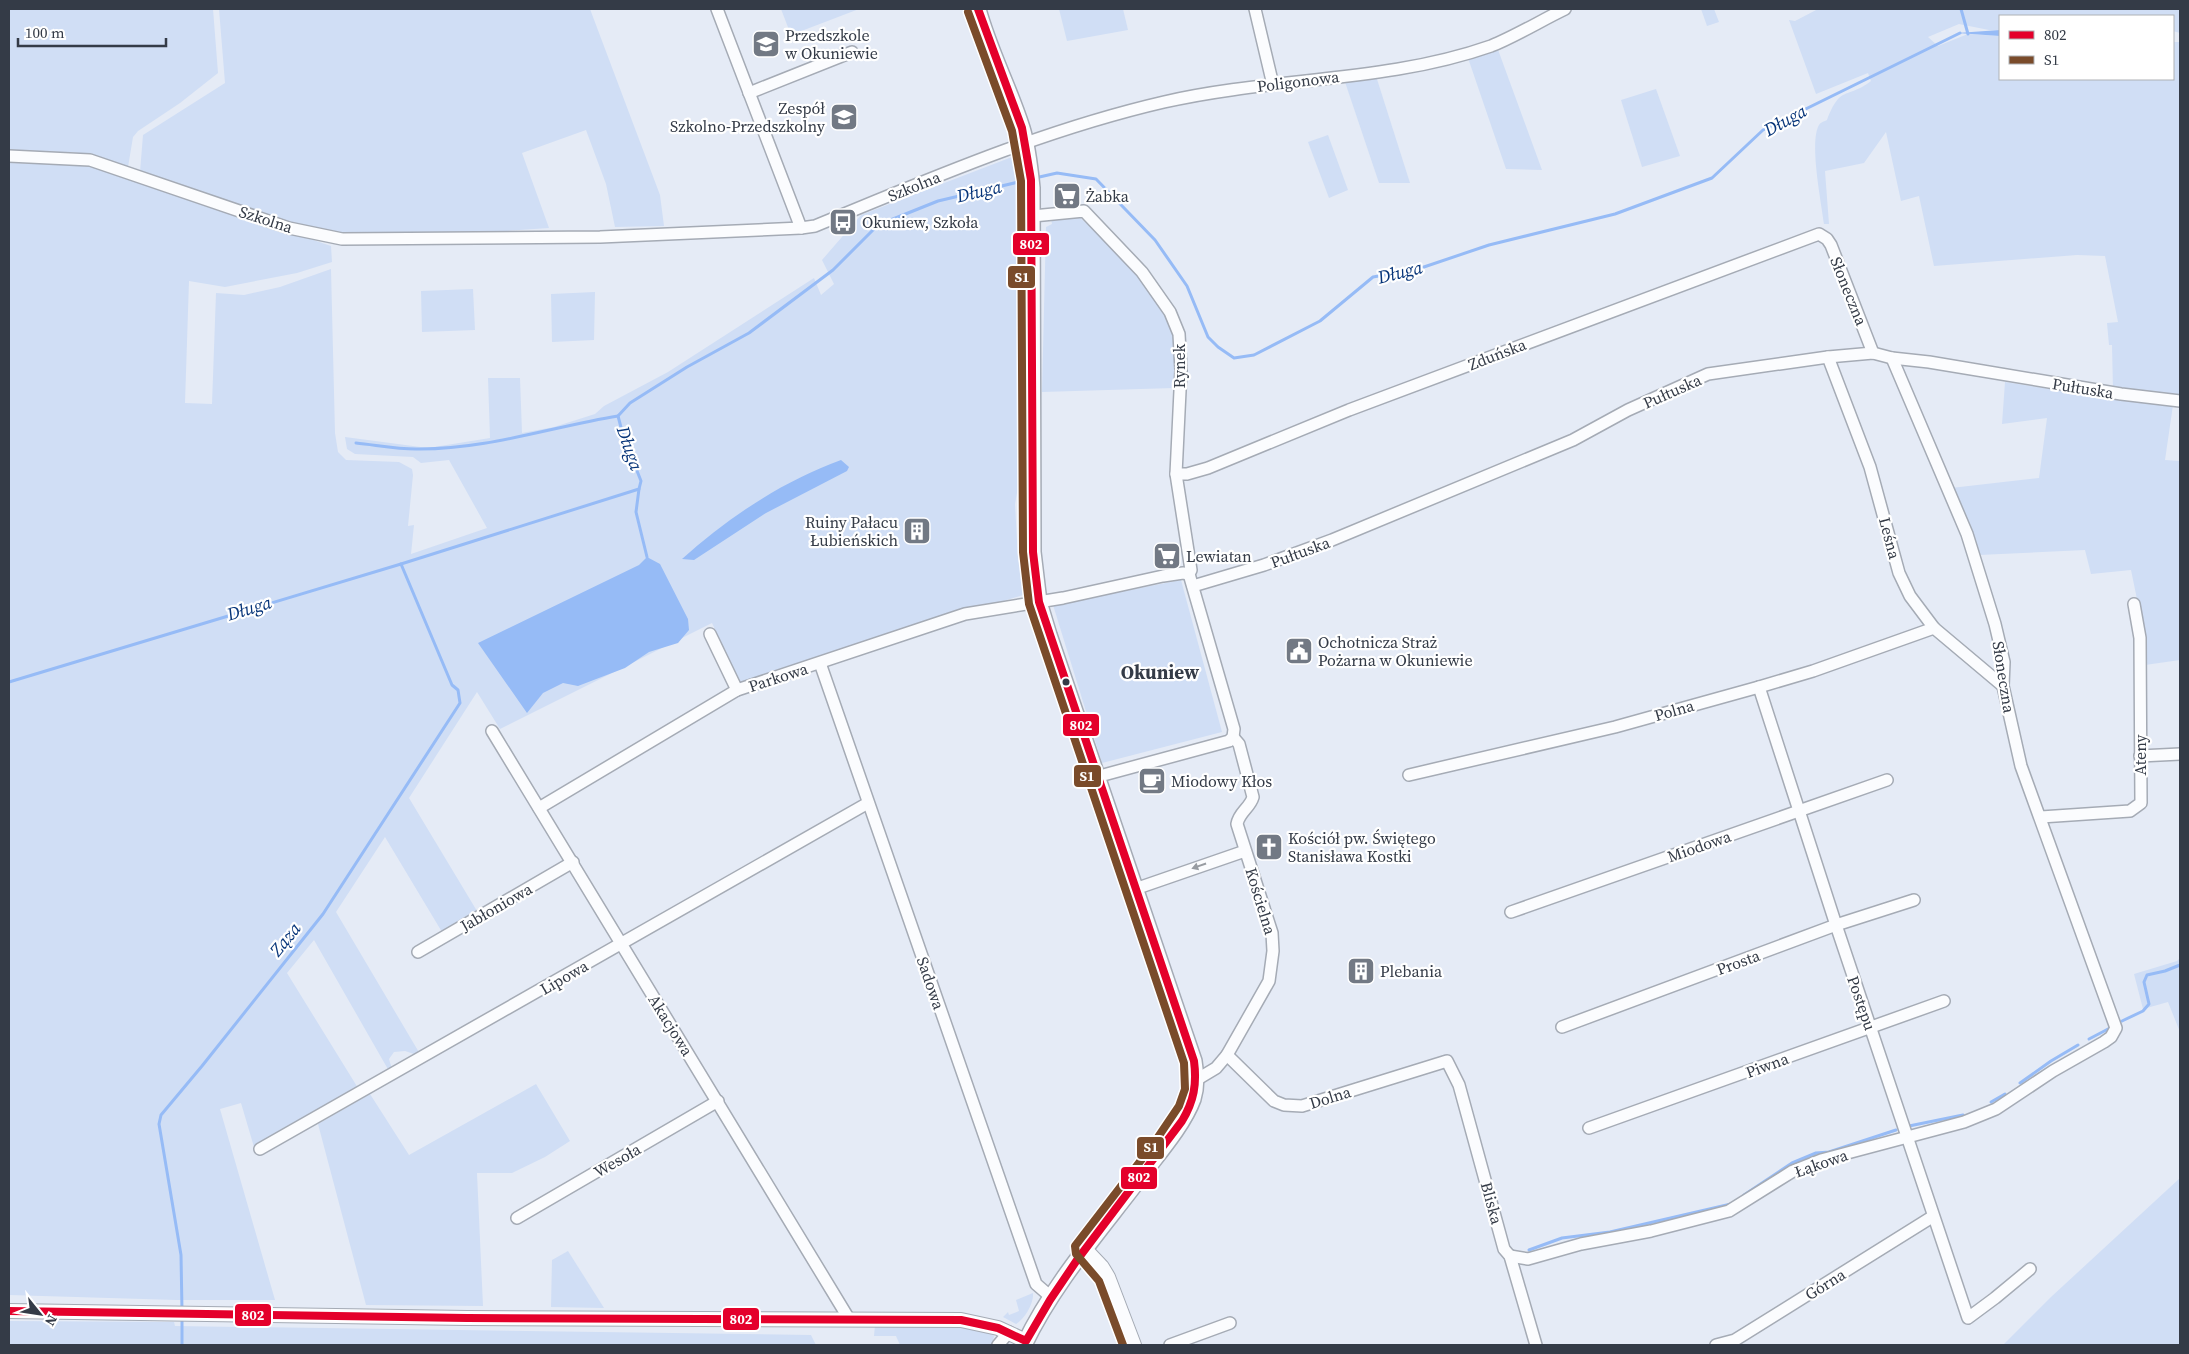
<svg xmlns="http://www.w3.org/2000/svg" width="2189" height="1354" viewBox="0 0 2189 1354" font-family="'Source Serif 4',serif">
  <style>
    .green { fill: #d0def5 }
    .water { fill: #96bbf6 }
    .lines { fill: none; stroke-linecap: round; stroke-linejoin: round }
    .stream { stroke: #96bbf6; stroke-width: 3 }
    .minor-casing { stroke: #a5abb5; stroke-width: 14 }
    .tertiary-casing { stroke: #a5abb5; stroke-width: 16 }
    .secondary-casing { stroke: #a5abb5; stroke-width: 18 }
    .minor { stroke: #fbfcfe; stroke-width: 11 }
    .tertiary { stroke: #fbfcfe; stroke-width: 14 }
    .secondary { stroke: #fbfcfe; stroke-width: 15 }
    .bus-1-casing { stroke: #fff; stroke-width: 11 }
    .bus-2-casing { stroke: #fff; stroke-width: 11 }
    .bus-1 { stroke: #e4002b; stroke-width: 8 }
    .bus-2 { stroke: #7a4b2a; stroke-width: 8 }
    .oneway { fill: #989ca2 }
    .bus-dot { fill: #343b47; stroke: #fff; stroke-width: 2 }
    .labels { text-anchor: middle; dominant-baseline: central; stroke-width: 4.5; stroke-linejoin: round; paint-order: stroke }
    .poi-label { font-size: 16px; fill: #343b47; stroke: #fff; text-anchor: start }
    .street-label { font-size: 16px; fill: #343b47; stroke: #fff }
    .water-label { font-size: 18px; font-style: italic; fill: #063479; stroke: #fff }
    .quarter-label { font-size: 19px; font-weight: bold; fill: #343b47; stroke: #fff }
    .line-badge { stroke: #fff; stroke-width: 2 }
    .badge-label { font-size: 14px; text-anchor: middle; font-weight: bold; fill: #fff }
  </style>
  <rect width="100%" height="100%" fill="#e5ebf6"/>
  <g class="green">
    <path d="M9,9H213L218,73L180,103L138,131L133,137L128,167L95,156L71,152L11,153L9,151Z"/>
    <path d="M219,9H590L660,195L664,226L615,227L606,184L586,130L522,153L549,228L476,233L345,234L288,225L140,172L143,135L225,83Z"/>
    <path d="M781,9H859L791,35Z"/>
    <path d="M1059,9H1123L1128,30L1067,41Z"/>
    <path d="M1701,9H1714L1719,22L1707,26Z"/>
    <path d="M1818,9H2180V33L2173,31V16H2000V30H1989L1959,24L1928,37L1938,46L1968,34L2000,36V79H2173V42H2180V398L2113,390L2112,345H2109L2107,323L2118,322L2105,256L2077,255L1934,266L1919,196L1901,201L1886,132L1864,163L1825,171L1829,224H1824C1821,201 1810,146 1818,127C1820,122 1823,122 1827,120C1841,84 1846,100 1871,81L1868,73L1816,94L1789,20L1795,21Z"/>
    <path d="M1497,47L1542,170L1506,169L1468,58Z"/>
    <path d="M1376,76L1410,183H1379L1344,79Z"/>
    <path d="M1656,89L1680,156L1642,167L1621,100Z"/>
    <path d="M1328,135L1348,190L1329,198L1308,142Z"/>
    <path d="M1012,157L1019,161L1024,272L1021,470L1015,504L1018,559L1025,587L1023,595L740,682L712,623L500,729L477,692L409,798L477,911L442,932L385,837L336,912L420,1054L417,1055L405,1051L394,1052L389,1059L392,1069L389,1071L314,940L287,973L358,1088L254,1147L241,1103L220,1109L275,1300H176L9,1295V163L92,165L331,246L332,262L297,273L225,287L189,281L185,403L212,404L216,293L244,295L280,287L331,269L335,433L338,452L346,460L399,462L412,469L413,475L408,526L414,525L411,554L487,528L449,460L421,463L413,457L355,454L347,449L345,437L428,448L490,438L488,378H520L522,433L554,427L595,414L604,406L668,372L814,278L821,295L834,284L822,260L861,215Z"/>
    <path d="M1078,216C1115,249 1166,294 1175,346C1177,359 1175,374 1174,388L1042,392L1046,227L1052,224L1051,219Z"/>
    <path d="M473,289L475,330L422,332L421,291Z"/>
    <path d="M595,292L594,340L552,342L551,294Z"/>
    <path d="M2005,382L2114,399L2173,405L2165,460L2180,461V660L2145,665L2138,604L2131,570L2091,574L2085,550L1979,555L1951,488L2039,478L2047,418L2002,424Z"/>
    <path d="M1181,580L1222,732L1102,763L1053,605Z"/>
    <path d="M2180,958V1032L2168,1002L2143,1009L2134,974L2177,961Z"/>
    <path d="M536,1084L570,1141L545,1157L512,1173H477L483,1306L366,1305L318,1124L370,1094L409,1155Z"/>
    <path d="M2180,1178V1345H2003L2051,1297Z"/>
    <path d="M568,1251L604,1308L551,1307L552,1260Z"/>
    <path d="M1033,1293C1034,1303 1025,1319 1016,1324L1003,1317L1008,1312L1009,1315L1019,1311L1016,1300Z"/>
    <path d="M9,1321L174,1322L175,1326L811,1335L816,1345H9Z"/>
    <path d="M875,1325C905,1325 970,1321 994,1336L992,1345H900L896,1336H874Z"/>
  </g>
  <g class="water">
    <path d="M2000,30V36L1957,33Z"/>
    <path d="M841,460L849,467L847,471L766,513L694,560L682,559C729,517 781,482 841,460Z"/>
    <path d="M647,557L660,564L688,619L689,630L678,643L649,652L625,668L578,686L563,683L543,693L527,713L478,643L639,565Z"/>
  </g>
  <g class="lines">
    <g class="stream">
      <path d="M1961,9L1968,34"/>
      <path d="M1035,178L1057,173L1096,179L1155,240L1187,286L1208,337L1218,347L1234,358L1254,355L1320,321L1373,277L1418,269L1489,245L1615,214L1712,178L1763,130L1960,33"/>
      <path d="M356,443C376,445 396,449 416,449C485,450 551,427 618,416"/>
      <path d="M639,489L636,512L647,557"/>
      <path d="M9,682L401,564L639,489L641,481L623,435L618,416L630,403L687,367L749,333L833,270L878,225L938,201L1027,180"/>
      <path d="M2122,1021L2143,1011L2149,1004L2144,982L2147,975L2165,971L2180,965"/>
      <path d="M2089,1039L2110,1028"/>
      <path d="M2020,1083L2051,1061L2078,1045"/>
      <path d="M1991,1102L2005,1094"/>
      <path d="M1909,1126L1963,1115"/>
      <path d="M1744,1195L1792,1163L1816,1153L1829,1152L1896,1130"/>
      <path d="M1529,1250L1562,1238L1610,1232L1731,1204"/>
      <path d="M182,1310L181,1255L159,1124L161,1115L202,1066L323,914L460,703L458,690L452,685L401,564"/>
      <path d="M182,1345V1318"/>
    </g>
    <g class="minor-casing">
      <g id="minor">
        <path d="M717,9L801,228"/>
        <path d="M1255,9L1273,85"/>
        <path d="M749,93L852,52"/>
        <path d="M9,156L90,160L289,228L342,239L600,237L801,228L815,226C930,179 1043,130 1164,102C1272,77 1386,83 1491,46C1514,37 1542,20 1565,9"/>
        <path d="M1033,216L1084,211L1142,272L1170,312L1179,334L1181,370L1176,474L1191,570L1189,574L1234,729L1233,737L1229,741L1096,777"/>
        <path d="M1828,357L1870,467L1899,573L1910,596L1934,628L2003,686"/>
        <path d="M1176,474H1187L1208,468L1349,410L1819,234L1827,239L1831,245L1873,353"/>
        <path d="M1193,586L1264,565L1332,540L1573,440L1628,410L1708,374L1828,357L1873,353L1892,358L1929,362L2121,394L2180,401"/>
        <path d="M710,634L737,690"/>
        <path d="M820,663L1036,1284L1051,1297"/>
        <path d="M1759,687L1836,925L1968,1318L1995,1298L2030,1269"/>
        <path d="M492,731L849,1319"/>
        <path d="M2140,756L2180,754"/>
        <path d="M1409,775L1615,727L1759,687L1813,671L1934,628"/>
        <path d="M539,808L737,690L965,614L1063,598L1163,576L1183,573L1189,574"/>
        <path d="M2041,817L2130,811L2141,803L2140,638L2134,604"/>
        <path d="M1135,889L1245,851"/>
        <path d="M1511,912L1887,780"/>
        <path d="M418,952L573,862"/>
        <path d="M1562,1027L1836,925L1914,900"/>
        <path d="M1227,1055L1274,1101L1284,1105L1302,1106L1447,1061L1459,1085L1504,1249L1510,1256L1536,1345"/>
        <path d="M1196,1080L1216,1068L1227,1055L1269,981L1273,951L1272,933L1237,824C1239,812 1250,808 1253,797L1239,744L1233,737"/>
        <path d="M1589,1128L1944,1001"/>
        <path d="M260,1149L868,803"/>
        <path d="M517,1218L718,1101"/>
        <path d="M1510,1256L1528,1259L1581,1244L1651,1231L1729,1211L1793,1171L1821,1160L1964,1122L1996,1109L2053,1071L2104,1042L2111,1037L2116,1028L2021,766L2003,686L2004,662L1995,624L1967,534L1892,358"/>
        <path d="M998,1345L1009,1332"/>
        <path d="M1170,1345L1230,1323"/>
        <path d="M1716,1345L1735,1340L1932,1217"/>
      </g>
    </g>
    <g class="tertiary-casing">
      <g id="tertiary">
        <path d="M1085,1249L1102,1267L1108,1277L1134,1345"/>
        <path d="M9,1311L467,1318L961,1320L998,1328L1026,1341"/>
      </g>
    </g>
    <g class="secondary-casing">
      <path id="secondary" d="M978,9C989,50 1009,87 1022,128C1028,147 1030,168 1032,188L1033,552L1039,602L1049,635L1194,1061C1196,1075 1197,1086 1193,1099C1183,1126 1157,1155 1140,1178C1099,1232 1053,1284 1024,1345"/>
    </g>
    <use href="#minor" class="minor"/>
    <use href="#tertiary" class="tertiary"/>
    <use href="#secondary" class="secondary"/>
    <g class="bus-1-casing">
      <path id="bus-1" d="M9,1311L467,1318L961,1320L998,1328L1026,1341L1050,1300L1077,1260L1182,1121C1194,1101 1197,1084 1194,1061L1039,602L1033,552L1031,180L1022,128L978,9"/>
    </g>
    <g class="bus-2-casing">
      <path id="bus-2" d="M968,12L1012,131L1021,181L1023,552L1029,604L1184,1063L1185,1089L1179,1106L1152,1146L1075,1246L1076,1254L1099,1281L1123,1345"/>
    </g>
    <use href="#bus-1" class="bus-1"/>
    <use href="#bus-2" class="bus-2"/>
  </g>
  <defs><path id="oneway-solid" d="M-6-.8H1V-3.2L6.5 0L1 3.2V.8H-6Z" transform="scale(1.25)"/></defs>
  <use class="oneway" href="#oneway-solid" transform="translate(1199 866) rotate(161)"/>
  <defs>
    <g id="school-square" transform="scale(1.4375)"><rect x="-9" y="-9" width="18" height="18" rx="4" fill="#727984" stroke="#fff"/><path d="M0-5L7-2L0 1L-7-2ZM-4 1L0 2.5L4 1V4Q0 6-4 4Z" fill="#fff"/></g>
    <g id="supermarket-square" transform="scale(1.4375)"><rect x="-9" y="-9" width="18" height="18" rx="4" fill="#727984" stroke="#fff"/><path d="M-6-5.5h2.5l.6 2H6L4.5 2H-2.5L-4.4-4H-6ZM-1.5 3.2a1.3 1.3 0 1 0 .1 0ZM3 3.2a1.3 1.3 0 1 0 .1 0Z" fill="#fff"/></g>
    <g id="bus-square" transform="scale(1.4375)"><rect x="-9" y="-9" width="18" height="18" rx="4" fill="#727984" stroke="#fff"/><path d="M-5-6H5V4H4V6H2V4H-2V6H-4V4H-5ZM-3.5-4V0h7V-4ZM-3.5 1.2v1.5H-2V1.2ZM2 1.2v1.5H3.5V1.2Z" fill="#fff"/></g>
    <g id="building-square" transform="scale(1.4375)"><rect x="-9" y="-9" width="18" height="18" rx="4" fill="#727984" stroke="#fff"/><path d="M-4-6H4V6H1V3H-1V6H-4ZM-2.5-4.3h1.7v1.8h-1.7ZM.8-4.3h1.7v1.8H.8ZM-2.5-1h1.7V.8h-1.7ZM.8-1h1.7V.8H.8Z" fill="#fff"/></g>
    <g id="civic-square" transform="scale(1.4375)"><rect x="-9" y="-9" width="18" height="18" rx="4" fill="#727984" stroke="#fff"/><path d="M-.6-6.5H3V-4.5H.6V-3L4-1V1h2V6H-6V1h2V-1L-.6-3ZM-1.2 2.5V6h2.4V2.5Z" fill="#fff"/></g>
    <g id="cafe-square" transform="scale(1.4375)"><rect x="-9" y="-9" width="18" height="18" rx="4" fill="#727984" stroke="#fff"/><path d="M-5.5-4.5H6V0H3Q3 3.5 0 3.5H-2.5Q-5.5 3.5-5.5 0ZM3-3.2v2h1.7v-2ZM-6 4.5H4V6H-6Z" fill="#fff"/></g>
    <g id="church-square" transform="scale(1.4375)"><rect x="-9" y="-9" width="18" height="18" rx="4" fill="#727984" stroke="#fff"/><path d="M-1.2-6h2.4v3.5h3.3v2.4h-3.3V6h-2.4V-.1h-3.3v-2.4h3.3Z" fill="#fff"/></g>
  </defs>
  <g fill-rule="evenodd">
    <use href="#school-square" x="766" y="44"/>
    <use href="#school-square" x="844" y="117"/>
    <use href="#supermarket-square" x="1067" y="196"/>
    <use href="#bus-square" x="843" y="222"/>
    <use href="#building-square" x="917" y="531"/>
    <use href="#supermarket-square" x="1167" y="556"/>
    <use href="#civic-square" x="1299" y="651"/>
    <use href="#cafe-square" x="1152" y="781"/>
    <use href="#church-square" x="1269" y="847"/>
    <use href="#building-square" x="1361" y="971"/>
  </g>
  <circle class="bus-dot" cx="1066" cy="682" r="4.5"/>
  <g class="labels">
    <g class="poi-label">
      <text x="785" y="35">Przedszkole<tspan x="785" dy="18">w Okuniewie</tspan></text>
      <text x="825" y="108" text-anchor="end">Zespół<tspan x="825" dy="18">Szkolno-Przedszkolny</tspan></text>
      <text x="1086" y="196">Żabka</text>
      <text x="862" y="222">Okuniew, Szkoła</text>
      <text x="898" y="522" text-anchor="end">Ruiny Pałacu<tspan x="898" dy="18">Łubieńskich</tspan></text>
      <text x="1186" y="556">Lewiatan</text>
      <text x="1318" y="642">Ochotnicza Straż<tspan x="1318" dy="18">Pożarna w Okuniewie</tspan></text>
      <text x="1171" y="781">Miodowy Kłos</text>
      <text x="1288" y="838">Kościół pw. Świętego<tspan x="1288" dy="18">Stanisława Kostki</tspan></text>
      <text x="1380" y="971">Plebania</text>
    </g>
    <g class="street-label">
      <text transform="translate(1298 81) rotate(-7)">Poligonowa</text>
      <text transform="translate(914 186) rotate(-22)">Szkolna</text>
      <text transform="translate(266 219) rotate(18)">Szkolna</text>
      <text transform="translate(1849 291) rotate(68)">Słoneczna</text>
      <text transform="translate(1497 354) rotate(-21)">Zduńska</text>
      <text transform="translate(1179 366) rotate(-90)">Rynek</text>
      <text transform="translate(2083 388) rotate(9)">Pułtuska</text>
      <text transform="translate(1672 391) rotate(-24)">Pułtuska</text>
      <text transform="translate(1890 538) rotate(75)">Leśna</text>
      <text transform="translate(1300 552) rotate(-20)">Pułtuska</text>
      <text transform="translate(778 677) rotate(-18)">Parkowa</text>
      <text transform="translate(2004 677) rotate(81)">Słoneczna</text>
      <text transform="translate(1674 710) rotate(-16)">Polna</text>
      <text transform="translate(2140 755) rotate(-90)">Ateny</text>
      <text transform="translate(1699 846) rotate(-19)">Miodowa</text>
      <text transform="translate(1261 901) rotate(73)">Kościelna</text>
      <text transform="translate(496 907) rotate(-30)">Jabłoniowa</text>
      <text transform="translate(1738 962) rotate(-20)">Prosta</text>
      <text transform="translate(564 977) rotate(-30)">Lipowa</text>
      <text transform="translate(931 983) rotate(71)">Sadowa</text>
      <text transform="translate(1862 1003) rotate(71)">Postępu</text>
      <text transform="translate(671 1025) rotate(58)">Akacjowa</text>
      <text transform="translate(1767 1065) rotate(-20)">Piwna</text>
      <text transform="translate(1330 1097) rotate(-17)">Dolna</text>
      <text transform="translate(617 1160) rotate(-30)">Wesoła</text>
      <text transform="translate(1821 1163) rotate(-19)">Łąkowa</text>
      <text transform="translate(1492 1203) rotate(75)">Bliska</text>
      <text transform="translate(1825 1284) rotate(-32)">Górna</text>
    </g>
    <g class="water-label">
      <text transform="translate(1785 120) rotate(-29)">Długa</text>
      <text transform="translate(979 191) rotate(-13)">Długa</text>
      <text transform="translate(1400 272) rotate(-14)">Długa</text>
      <text transform="translate(630 448) rotate(71)">Długa</text>
      <text transform="translate(249 608) rotate(-17)">Długa</text>
      <text transform="translate(285 939) rotate(-51)">Ząza</text>
    </g>
    <g class="quarter-label">
      <text x="1160" y="672">Okuniew</text>
    </g>
  </g>
  <g class="line-badge">
    <rect x="1012" y="232" width="38" height="24" rx="5" fill="#e4002b"/>
    <rect x="1007" y="265" width="29" height="24" rx="5" fill="#7a4b2a"/>
    <rect x="1062" y="713" width="38" height="24" rx="5" fill="#e4002b"/>
    <rect x="1073" y="764" width="29" height="24" rx="5" fill="#7a4b2a"/>
    <rect x="1136" y="1136" width="29" height="24" rx="5" fill="#7a4b2a"/>
    <rect x="1120" y="1166" width="38" height="24" rx="5" fill="#e4002b"/>
    <rect x="234" y="1303" width="38" height="24" rx="5" fill="#e4002b"/>
    <rect x="722" y="1307" width="38" height="24" rx="5" fill="#e4002b"/>
  </g>
  <g class="badge-label">
    <text x="1031" y="249">802</text>
    <text x="1022" y="282">S1</text>
    <text x="1081" y="730">802</text>
    <text x="1087" y="781">S1</text>
    <text x="1151" y="1152">S1</text>
    <text x="1139" y="1182">802</text>
    <text x="253" y="1320">802</text>
    <text x="741" y="1324">802</text>
  </g>
  <rect width="2189" height="1354" fill="none" stroke="#343b47" stroke-width="20"/>
  <rect x="1999" y="15" width="175" height="65" fill="#ffffff" stroke="#aeb1b5"/>
  <rect x="2009" y="31" width="25" height="8" fill="#e4002b" stroke="#aeb1b5"/>
  <text x="2044" y="40" font-size="15" fill="#343b47">802</text>
  <rect x="2009" y="56" width="25" height="8" fill="#7a4b2a" stroke="#aeb1b5"/>
  <text x="2044" y="65" font-size="15" fill="#343b47">S1</text>
  <g transform="translate(40 1314) rotate(120)" stroke="#ffffff" stroke-width="4" paint-order="stroke">
  <path d="M0-4L9 19L0 12L-9 19Z" fill="#343b47"/>
  <text y="-8" font-size="14" font-weight="bold" text-anchor="middle" fill="#343b47">N</text>
  </g>
  <path d="M18 38v8h148v-8" fill="none" stroke="#343b47" stroke-width="2.5"/>
  <text x="25" y="38" font-size="15" fill="#343b47" stroke="#ffffff" stroke-width="4" paint-order="stroke">100 m</text>
</svg>
